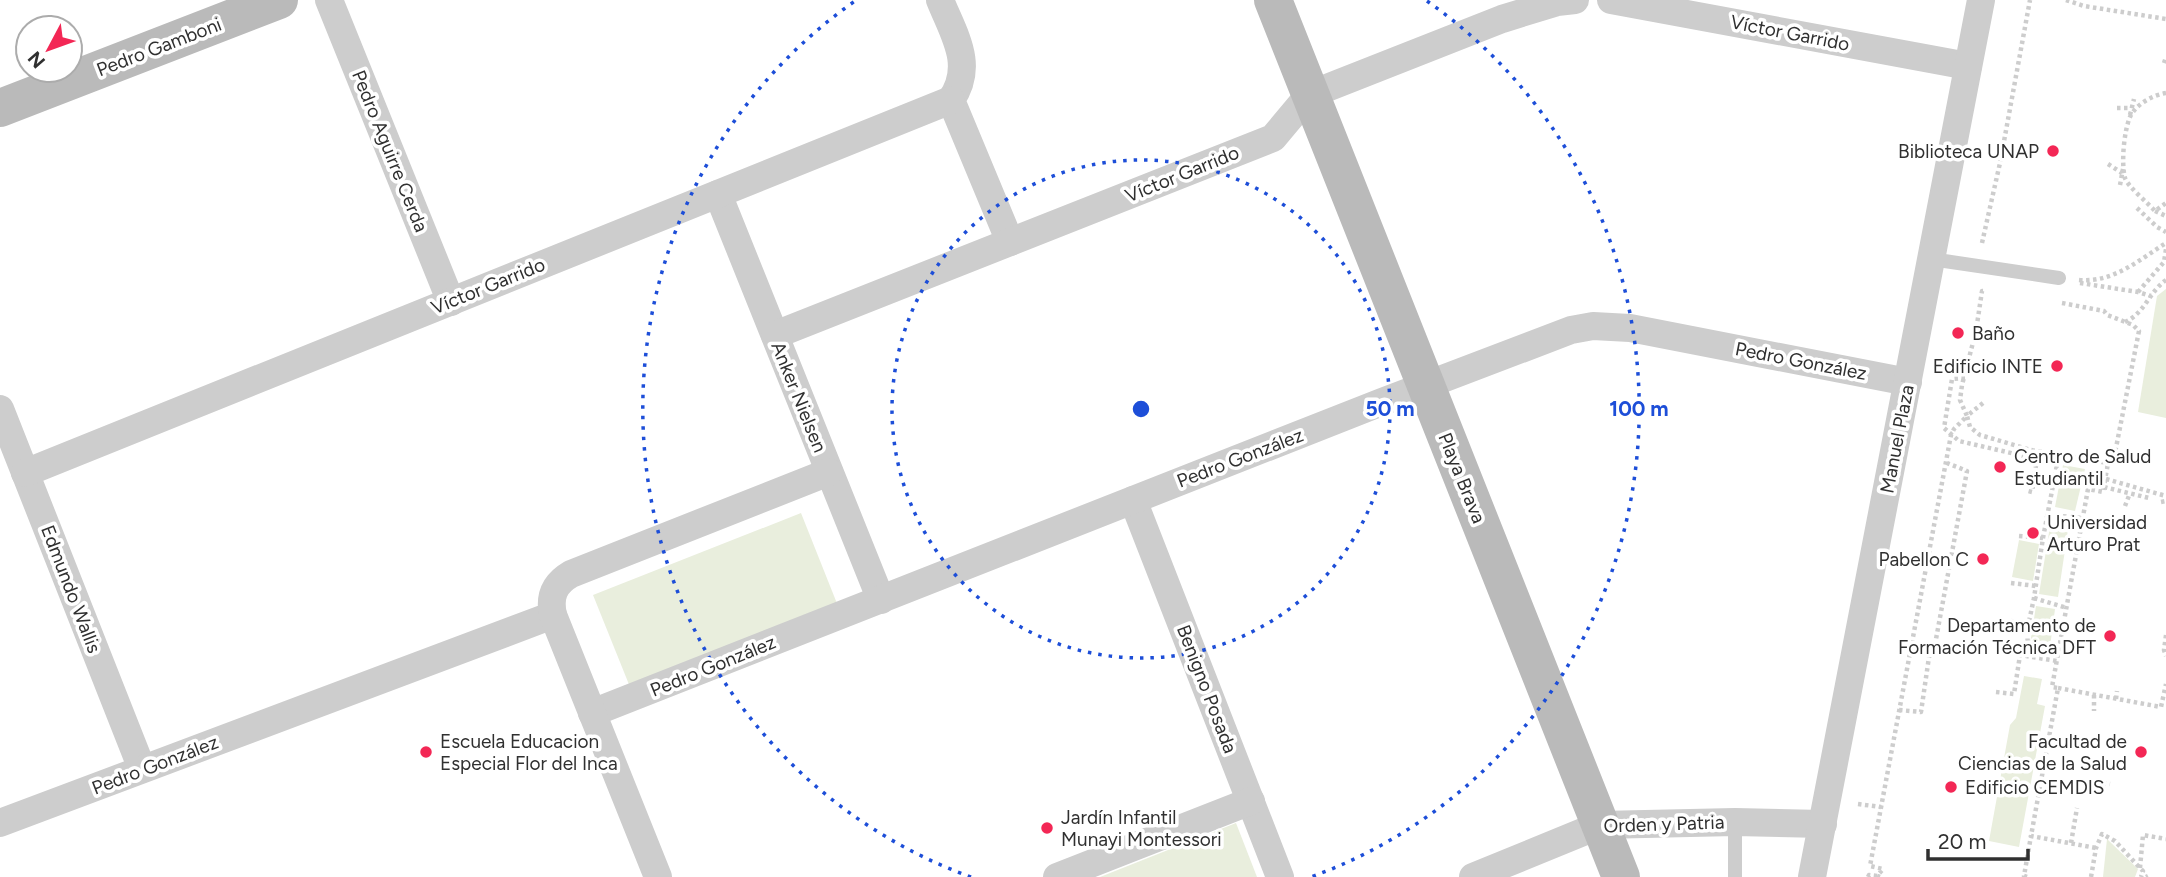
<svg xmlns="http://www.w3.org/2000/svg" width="2166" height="877" viewBox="0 0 2166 877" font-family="Figtree,sans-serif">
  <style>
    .green { fill: #e9eedd }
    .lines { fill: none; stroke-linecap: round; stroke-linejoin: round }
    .path { stroke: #cdcdcd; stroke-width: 4.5; stroke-dasharray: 3.5 3.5; stroke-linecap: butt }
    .lane { stroke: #cdcdcd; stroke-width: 14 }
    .street { stroke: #cdcdcd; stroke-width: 28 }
    .secondary { stroke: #bababa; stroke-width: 38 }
    .ring { fill: none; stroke: #1d4ed8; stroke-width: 3.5; stroke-dasharray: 3.5 7 }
    .poi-dot { fill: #f32755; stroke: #fff; stroke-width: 2.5 }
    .labels { text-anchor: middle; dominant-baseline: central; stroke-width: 7; stroke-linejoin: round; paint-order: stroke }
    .street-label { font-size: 19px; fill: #303030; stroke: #fff }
    .poi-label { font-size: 19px; fill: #303030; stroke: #fff; text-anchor: start }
    .centre { fill: #1d4ed8; stroke: #fff; stroke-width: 3.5 }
    .ring-label { font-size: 21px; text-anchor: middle; font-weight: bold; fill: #1d4ed8; stroke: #fff; stroke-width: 7; stroke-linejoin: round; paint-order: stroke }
  </style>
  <rect width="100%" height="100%" fill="#fff"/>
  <g class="green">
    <path d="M2166,289V418L2138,412L2157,296Z"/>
    <path d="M2063,465L2085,469L2075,511L2055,507Z"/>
    <path d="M801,513L838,606L630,687L593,595Z"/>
    <path d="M2051,520L2069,523L2058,597L2039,594Z"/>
    <path d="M2019,540L2039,544L2033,581L2012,577Z"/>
    <path d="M2036,606L2055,609L2050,647L2030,644Z"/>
    <path d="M2024,676L2042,679L2037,704L2045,706L2019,847L1989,841L2010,725L2016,718Z"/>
    <path d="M1236,823L1257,877H1100Z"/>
    <path d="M2107,839L2138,869L2135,877H2103Z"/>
  </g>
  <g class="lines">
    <g class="path">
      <path d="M2066,0L2084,6L2166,19"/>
      <path d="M2164,63L2166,57"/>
      <path d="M2166,93C2153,95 2136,104 2130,117C2124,131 2121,163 2125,178C2128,187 2148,203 2155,211L2166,203"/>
      <path d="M2117,108H2131"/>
      <path d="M2130,115L2134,99"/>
      <path d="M2108,164L2122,173"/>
      <path d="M2120,185L2123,169"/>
      <path d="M2137,208L2157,227L2166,232"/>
      <path d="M2155,211L2166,216"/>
      <path d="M1982,243L2000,163L2030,0"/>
      <path d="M2079,280C2113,283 2139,260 2166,243"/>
      <path d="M2080,283L2138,292L2151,296"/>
      <path d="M2138,292L2164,262L2166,249"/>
      <path d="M2062,303L2104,311L2107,315L2133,325L2139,331L2114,458L2108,463L2103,492L2088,489L2052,687L2058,688L2031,836L2096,848"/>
      <path d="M2125,322C2145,313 2149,292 2166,280"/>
      <path d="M1965,378L1952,379L1944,428L1959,441L2037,459L2032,492L2028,491"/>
      <path d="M1983,403L1967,416L1960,400L1962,385L1976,331L1982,291H1984"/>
      <path d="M2106,479L2166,496"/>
      <path d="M2104,487L2149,498"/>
      <path d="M2161,502L2166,501"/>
      <path d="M2125,506L2130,493"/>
      <path d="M2049,515L2083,518"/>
      <path d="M2019,536L2043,538"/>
      <path d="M2011,583L2036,586"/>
      <path d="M2034,598L2067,608"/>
      <path d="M2011,621L2028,626"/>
      <path d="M2166,635L2164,650L2166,656"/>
      <path d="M2005,651L2020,655"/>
      <path d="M2027,656L2028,626L2034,598L2043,538L2059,454"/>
      <path d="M2058,688L2161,707L2166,684"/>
      <path d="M1996,692L2014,694L2020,655L2057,661"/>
      <path d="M2094,695V711"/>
      <path d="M2116,699L2117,691"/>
      <path d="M1899,710L1921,712L1929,657L1934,650L1967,471L1947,463"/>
      <path d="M2082,780L2110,784"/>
      <path d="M1858,804L1881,807"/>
      <path d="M2071,843L2077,808"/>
      <path d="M2140,868L2143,835L2166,839"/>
      <path d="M1868,877L1869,875L1877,876"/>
      <path d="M1880,877L1877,876L1883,869L1870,866L1951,435L1954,429L1967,416L1970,427L1980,435L2031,450L2108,463"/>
      <path d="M2027,877L2024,876L2031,836"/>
      <path d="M2091,877L2096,848L2102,834L2115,841L2140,868L2143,871L2141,877"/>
      <path d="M2146,877L2148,876"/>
    </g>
    <g class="lane">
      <path d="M1931,259L2059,278"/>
      <path d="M1735,877V822"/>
    </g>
    <g class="street">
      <path d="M329,0L451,302"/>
      <path d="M940,0C954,35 975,65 951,100L1010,242"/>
      <path d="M1611,0L1968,66"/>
      <path d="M718,194L881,600"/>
      <path d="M775,335L1273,138L1309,95L1502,19L1557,2L1575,0"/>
      <path d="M0,409L142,769"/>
      <path d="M25,473L951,100"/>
      <path d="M1133,500L1280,877"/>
      <path d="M592,713L1382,402L1571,330L1593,326L1630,328L1908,382"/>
      <path d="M0,823L553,615"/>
      <path d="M658,877L553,615C549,596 554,584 571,574L829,472"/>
      <path d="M1057,877L1251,801"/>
      <path d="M1473,877L1600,825L1735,822L1823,824"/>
      <path d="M1812,877L1981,0"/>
    </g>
    <g class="secondary">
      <path d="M1273,0L1621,877"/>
      <path d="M0,108L279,0"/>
    </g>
  </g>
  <g class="ring">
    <circle cx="1141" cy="409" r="249"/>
    <path d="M971 877A498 498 0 0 1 855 1M1427 1A498 498 0 0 1 1311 877"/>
  </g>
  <g class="poi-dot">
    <circle cx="2053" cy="151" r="7"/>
    <circle cx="1958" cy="333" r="7"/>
    <circle cx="2057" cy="366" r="7"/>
    <circle cx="2000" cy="467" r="7"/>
    <circle cx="2033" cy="533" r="7"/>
    <circle cx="1983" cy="559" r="7"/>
    <circle cx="2110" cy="636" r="7"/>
    <circle cx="426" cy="752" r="7"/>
    <circle cx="2141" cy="752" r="7"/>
    <circle cx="1951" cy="787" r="7"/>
    <circle cx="1047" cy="828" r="7"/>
  </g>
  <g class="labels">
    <g class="street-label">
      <text transform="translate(1790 33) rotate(11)">Víctor Garrido</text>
      <text transform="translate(159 47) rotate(-21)">Pedro Gamboni</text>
      <text transform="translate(390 151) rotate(68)">Pedro Aguirre Cerda</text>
      <text transform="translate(1182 174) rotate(-22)">Víctor Garrido</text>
      <text transform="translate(488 286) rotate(-22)">Víctor Garrido</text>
      <text transform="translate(1801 361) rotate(11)">Pedro González</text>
      <text transform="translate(799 397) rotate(68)">Anker Nielsen</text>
      <text transform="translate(1897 439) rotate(-79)">Manuel Plaza</text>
      <text transform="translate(1240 458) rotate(-21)">Pedro González</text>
      <text transform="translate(1462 478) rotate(68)">Playa Brava</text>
      <text transform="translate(71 589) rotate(69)">Edmundo Wallis</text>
      <text transform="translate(713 666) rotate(-22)">Pedro González</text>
      <text transform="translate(1207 689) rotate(69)">Benigno Posada</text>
      <text transform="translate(155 765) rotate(-21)">Pedro González</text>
      <text transform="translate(1664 824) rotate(-2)">Orden y Patria</text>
    </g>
    <g class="poi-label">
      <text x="2039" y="151" text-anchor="end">Biblioteca UNAP</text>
      <text x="1972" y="333">Baño</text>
      <text x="2043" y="366" text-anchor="end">Edificio INTE</text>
      <text x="2014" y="456">Centro de Salud<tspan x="2014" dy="22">Estudiantil</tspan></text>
      <text x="2047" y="522">Universidad<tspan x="2047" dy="22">Arturo Prat</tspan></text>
      <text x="1969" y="559" text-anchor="end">Pabellon C</text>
      <text x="2096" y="625" text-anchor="end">Departamento de<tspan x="2096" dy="22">Formación Técnica DFT</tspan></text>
      <text x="440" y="741">Escuela Educacion<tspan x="440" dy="22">Especial Flor del Inca</tspan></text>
      <text x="2127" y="741" text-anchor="end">Facultad de<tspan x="2127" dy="22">Ciencias de la Salud</tspan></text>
      <text x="1965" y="787">Edificio CEMDIS</text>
      <text x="1061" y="817">Jardín Infantil<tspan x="1061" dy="22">Munayi Montessori</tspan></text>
    </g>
  </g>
  <circle cx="1141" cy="409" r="10" class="centre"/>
  <g class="ring-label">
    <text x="1390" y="416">50 m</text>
    <text x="1639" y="416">100 m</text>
  </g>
  <g transform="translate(49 49) rotate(229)"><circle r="33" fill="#ffffff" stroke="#acacac" stroke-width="2"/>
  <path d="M0-5L12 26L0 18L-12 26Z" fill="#f32755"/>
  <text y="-10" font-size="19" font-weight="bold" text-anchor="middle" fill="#303030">N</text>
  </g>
  <path d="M1928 849v10h100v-10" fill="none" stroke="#303030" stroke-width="3.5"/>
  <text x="1938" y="849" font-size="21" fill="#303030" stroke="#ffffff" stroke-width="5" paint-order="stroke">20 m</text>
</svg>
